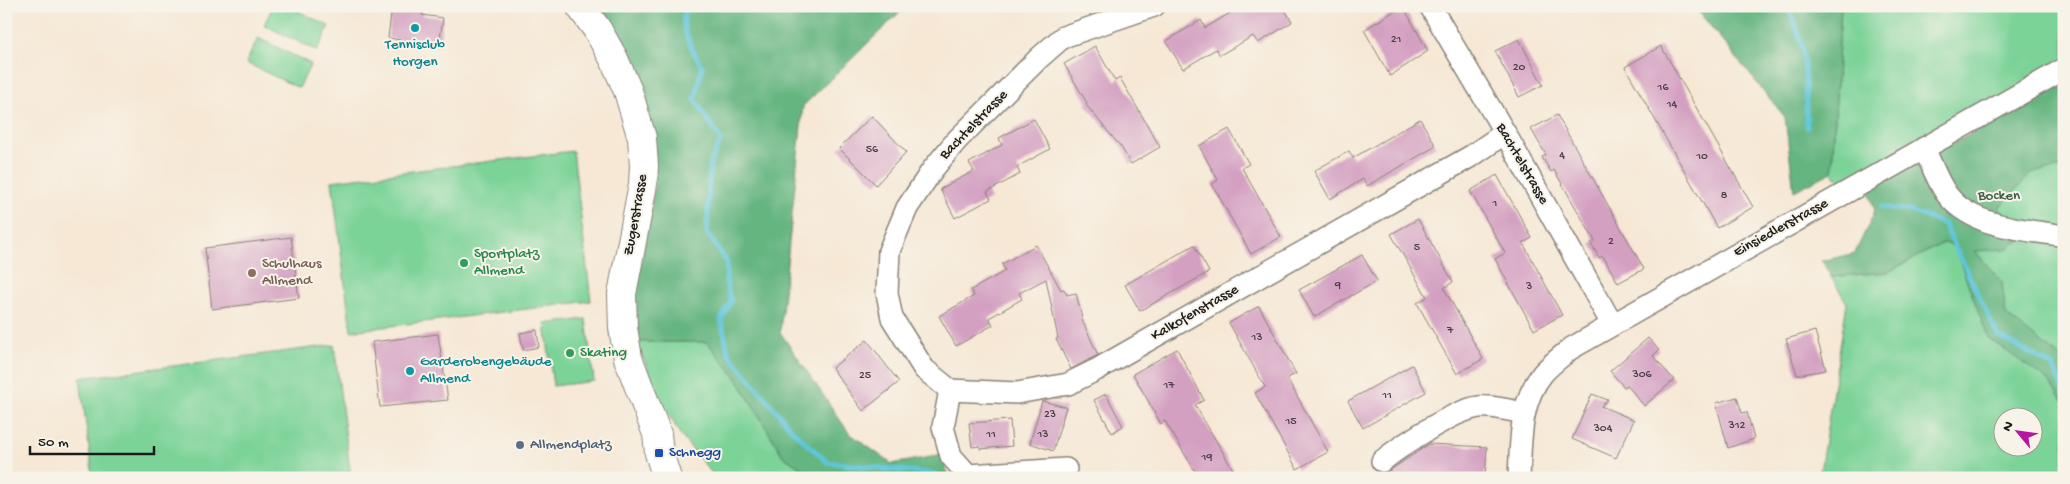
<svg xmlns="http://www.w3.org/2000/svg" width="2070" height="484" viewBox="0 0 2070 484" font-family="'Gochi Hand',sans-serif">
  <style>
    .green { fill: #7cd398; stroke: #4c785a; fill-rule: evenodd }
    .forest { fill: #65b580; stroke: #40684e }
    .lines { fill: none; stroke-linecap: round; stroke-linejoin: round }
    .stream { stroke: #5ec6db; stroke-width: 5 }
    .building { fill: #d4a0c2 }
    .minor-casing { stroke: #898278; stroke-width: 24 }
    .major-casing { stroke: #898278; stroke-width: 30 }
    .minor { stroke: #fff; stroke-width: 21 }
    .major { stroke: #fff; stroke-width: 28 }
    .culture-dot { fill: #0f9aa8; stroke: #f7f3e8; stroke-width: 2 }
    .leisure-dot { fill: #2e9e5b; stroke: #f7f3e8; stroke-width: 2 }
    .education-dot { fill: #8d6e63; stroke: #f7f3e8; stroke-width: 2 }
    .service-dot { fill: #5c6f8a; stroke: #f7f3e8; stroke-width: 2 }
    .transit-dot { fill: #1a4fb4; stroke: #f7f3e8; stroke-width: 2 }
    .labels { text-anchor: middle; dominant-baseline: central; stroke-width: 4; stroke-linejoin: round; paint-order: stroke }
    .number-label { font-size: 12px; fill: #4a3d46 }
    .culture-label { font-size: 15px; fill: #0d838f; stroke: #f7f3e8 }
    .street-label { font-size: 15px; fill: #1c1c1c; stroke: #f7f3e8 }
    .park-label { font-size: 15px; fill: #3e5c47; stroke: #f7f3e8 }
    .leisure-label { font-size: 15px; fill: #27864d; stroke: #f7f3e8; text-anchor: start }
    .education-label { font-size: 15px; fill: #785e54; stroke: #f7f3e8; text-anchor: start }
    .service-label { font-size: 15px; fill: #4e5e75; stroke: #f7f3e8; text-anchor: start }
    .transit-label { font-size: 15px; fill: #164399; stroke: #f7f3e8; text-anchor: start }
  </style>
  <rect width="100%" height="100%" fill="#f7f3e8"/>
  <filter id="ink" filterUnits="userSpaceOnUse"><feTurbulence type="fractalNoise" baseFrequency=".02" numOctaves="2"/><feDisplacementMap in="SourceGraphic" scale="10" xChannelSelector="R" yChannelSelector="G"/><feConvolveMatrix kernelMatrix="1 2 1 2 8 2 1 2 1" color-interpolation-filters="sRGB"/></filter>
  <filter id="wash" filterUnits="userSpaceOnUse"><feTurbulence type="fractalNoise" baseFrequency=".0096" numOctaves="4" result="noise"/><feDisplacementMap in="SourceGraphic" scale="20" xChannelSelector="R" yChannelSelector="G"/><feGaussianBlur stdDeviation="1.12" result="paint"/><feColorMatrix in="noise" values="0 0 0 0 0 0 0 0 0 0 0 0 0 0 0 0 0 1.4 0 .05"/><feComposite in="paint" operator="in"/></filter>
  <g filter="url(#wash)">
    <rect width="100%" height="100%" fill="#f6e8d5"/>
    <g class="green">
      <path d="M273,6H288L329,26L317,51L264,25Z"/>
      <path d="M1841,6H2064V69L1848,191L1832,172Z"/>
      <path d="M258,38L311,64L299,88L246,63Z"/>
      <path d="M2064,86V478H1819L1847,303L1831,277L1888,272L1943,243ZM2002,416H2032V446H2002Z"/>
      <path d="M573,151L591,301L351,331L332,181Z"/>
      <path d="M586,319L594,381L553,386L545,324Z"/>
      <path d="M636,342H707L736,377L783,456L815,478H716L681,436L663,404Z"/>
      <path d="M334,345L351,478H93L80,378Z"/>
    </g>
    <g class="forest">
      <path d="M593,6H906L803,106L780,332L849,433L892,464L941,455L950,478H815L783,456L736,377L707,342H636L633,310L655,184Z"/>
      <path d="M1694,6H1841L1832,172L1794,191L1785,117Z"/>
      <path d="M2064,84V167L2032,173L1999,208L2023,238L2007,249L1975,251L2002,282L2006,315L2064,360V402L2046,379L1988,338L1954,246L1943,243L1888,272L1831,277L1822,261L1855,253L1875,211L1868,189Z"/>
    </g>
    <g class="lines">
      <g class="stream">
        <path d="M687,6C677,28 692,48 702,67L695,100L721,140L710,164L707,233L727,262L726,282L731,301L721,320L729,354L792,430L827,462L936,474"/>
        <path d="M1786,6C1809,39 1804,88 1807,127"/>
        <path d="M1882,207L1910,211L1944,224L1998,336L2053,366L2064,392"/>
      </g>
    </g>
    <g id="blocks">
      <g class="building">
        <path d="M392,6L423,11L422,15L443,18L439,46L388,38Z"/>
        <path d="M1254,6H1283L1292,22L1258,43L1253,36L1220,55L1216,49L1183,69L1166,41L1201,20L1205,28L1240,7L1243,13Z"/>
        <path d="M1403,6L1428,51L1390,76L1364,30Z"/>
        <path d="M1519,39L1543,85L1519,97L1495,51Z"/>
        <path d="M1095,46L1115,81L1120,78L1160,147L1131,164L1121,147L1086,105L1087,103L1064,64Z"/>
        <path d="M1661,46L1753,207L1717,228L1625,67Z"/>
        <path d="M1557,115L1644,269L1618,283L1603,256L1599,258L1591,243L1595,241L1554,170L1551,172L1542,157L1546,155L1531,129Z"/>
        <path d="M872,116L906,152L876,185L839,148Z"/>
        <path d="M1034,119L1050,149L1017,167L1020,174L987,192L991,199L955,218L940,189L974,171L969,163L1002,145L999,138Z"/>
        <path d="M1420,119L1436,146L1367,186L1363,179L1330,199L1314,171L1349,151L1353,158Z"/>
        <path d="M1229,129L1249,164L1242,168L1281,237L1251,254L1212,184L1218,180L1199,146Z"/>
        <path d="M1497,175L1532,238L1523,243L1562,315L1534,330L1495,259L1505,253L1470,191Z"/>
        <path d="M1418,219L1453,282L1444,288L1483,359L1457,374L1417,303L1427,297L1391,234Z"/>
        <path d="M291,237L299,298L212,309L205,248Z"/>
        <path d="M1036,245L1061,290L1064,289L1067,295L1076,293L1083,322L1098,355L1071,369L1056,339L1058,338L1046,279L1019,293L1022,299L989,318L993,325L956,346L939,316L974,296L971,290L1005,271L1002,264Z"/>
        <path d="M1194,245L1209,272L1140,311L1125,285Z"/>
        <path d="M1362,255L1377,281L1314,317L1299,290Z"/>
        <path d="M1259,306L1296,374L1287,378L1328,452L1297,469L1255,393L1265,387L1229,323Z"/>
        <path d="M537,330L539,347L523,350L520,333Z"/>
        <path d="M1815,331L1826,370L1797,375L1786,339Z"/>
        <path d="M438,334L448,400L380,407L372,342Z"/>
        <path d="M1648,338L1659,350L1653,356L1674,380L1644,406L1627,385L1624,387L1610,371Z"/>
        <path d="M867,340L899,382L863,411L832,368Z"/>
        <path d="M1177,349L1204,400L1195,405L1238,478H1199L1165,421L1161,424L1133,374Z"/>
        <path d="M1412,365L1426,392L1363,428L1348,401Z"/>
        <path d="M1106,394L1123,426L1112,433L1094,400Z"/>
        <path d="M1592,394L1608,400L1601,406L1634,420L1616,458L1572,439Z"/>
        <path d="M1737,397L1742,413L1747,412L1754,439L1728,448L1716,403Z"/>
        <path d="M1042,401L1066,407L1053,451L1030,443Z"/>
        <path d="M1010,420L1012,446L980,449V446L972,447L969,423Z"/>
        <path d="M1429,444L1487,447L1485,478H1368L1378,473H1383L1389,471Z"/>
      </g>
    </g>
  </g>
  <g filter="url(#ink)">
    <use href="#blocks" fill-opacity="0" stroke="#898278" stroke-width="1"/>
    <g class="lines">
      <g class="minor-casing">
        <g id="minor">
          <path d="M1154,6L1063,37L1039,58L957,140L933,169L907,208L889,251L887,293L892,318L924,369L950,390L1017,393L1068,384L1096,370L1473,155L1505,133"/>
          <path d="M1430,6L1505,133L1612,324"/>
          <path d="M1924,148C1930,161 1936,177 1944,190C1967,228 2025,229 2064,236"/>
          <path d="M950,390L943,427L951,456L968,475L1066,469"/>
          <path d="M1382,461C1402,445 1454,410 1479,407C1493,405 1510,411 1524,413"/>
          <path d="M1519,478C1521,442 1519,402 1543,373C1551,364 1561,357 1570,349L2064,69"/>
        </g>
      </g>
      <g class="major-casing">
        <path id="major" d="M580,6L597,29L614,59L628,91L642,138L644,166L643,184L622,294L623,328L628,358L657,434L659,453L667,478"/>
      </g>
      <use href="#minor" class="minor"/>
      <use href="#major" class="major"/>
    </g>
  </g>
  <g class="culture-dot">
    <circle cx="415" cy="28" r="5"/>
    <circle cx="410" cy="371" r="5"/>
  </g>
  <g class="leisure-dot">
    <circle cx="464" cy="263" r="5"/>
    <circle cx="570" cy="353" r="5"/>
  </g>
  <circle class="education-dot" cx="252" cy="273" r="5"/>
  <circle class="service-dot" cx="520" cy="445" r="5"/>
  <rect class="transit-dot" x="654" y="448" width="10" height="10" rx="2.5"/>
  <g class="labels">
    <g class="number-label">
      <text x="1396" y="40">21</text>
      <text x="1519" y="68">20</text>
      <text x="1663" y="88">16</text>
      <text x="1672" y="105">14</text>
      <text x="872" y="150">56</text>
      <text x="1562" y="156">4</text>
      <text x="1702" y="157">10</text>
      <text x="1724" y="196">8</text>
      <text x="1495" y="204">1</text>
      <text x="1611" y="242">2</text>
      <text x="1417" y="248">5</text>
      <text x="1338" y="286">9</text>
      <text x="1529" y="287">3</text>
      <text x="1450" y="331">7</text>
      <text x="1257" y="338">13</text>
      <text x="1642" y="375">306</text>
      <text x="865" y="376">25</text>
      <text x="1169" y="386">17</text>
      <text x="1387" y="396">11</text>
      <text x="1050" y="415">23</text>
      <text x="1291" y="422">15</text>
      <text x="1737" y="426">312</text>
      <text x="1603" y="429">304</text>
      <text x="991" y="435">11</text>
      <text x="1043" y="435">13</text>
      <text x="1207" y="458">19</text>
    </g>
    <g class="culture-label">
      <text x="415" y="45">Tennisclub<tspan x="415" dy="17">Horgen</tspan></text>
      <text x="420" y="362" text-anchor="start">Garderobengebäude<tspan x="420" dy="17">Allmend</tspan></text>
    </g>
    <g class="street-label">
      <text transform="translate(974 125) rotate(-46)">Bachtelstrasse</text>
      <text transform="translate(1522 164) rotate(60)">Bachtelstrasse</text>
      <text transform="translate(636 215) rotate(-80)">Zugerstrasse</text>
      <text transform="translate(1781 228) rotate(-29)">Einsiedlerstrasse</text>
      <text transform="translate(1195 313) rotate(-30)">Kalkofenstrasse</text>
    </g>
    <g class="park-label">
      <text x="1999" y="196">Bocken</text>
    </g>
    <g class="leisure-label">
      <text x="474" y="254">Sportplatz<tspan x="474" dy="17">Allmend</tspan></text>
      <text x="580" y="353">Skating</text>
    </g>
    <g class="education-label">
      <text x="262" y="264">Schulhaus<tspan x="262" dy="17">Allmend</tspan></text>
    </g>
    <g class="service-label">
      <text x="530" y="445">Allmendplatz</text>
    </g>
    <g class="transit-label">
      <text x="669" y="453">Schnegg</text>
    </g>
  </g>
  <rect width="2070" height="484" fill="none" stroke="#f7f3e8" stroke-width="25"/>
  <g transform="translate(2018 432) rotate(299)"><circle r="24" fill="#f7f3e8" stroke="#9f9d96"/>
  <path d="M0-4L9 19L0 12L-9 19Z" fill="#b5179e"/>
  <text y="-8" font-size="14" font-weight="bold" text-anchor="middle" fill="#1c1c1c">N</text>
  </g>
  <path d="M30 446v8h124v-8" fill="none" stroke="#1c1c1c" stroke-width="2.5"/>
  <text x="38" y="446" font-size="15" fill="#1c1c1c" stroke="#f7f3e8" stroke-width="4" paint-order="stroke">50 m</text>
</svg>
